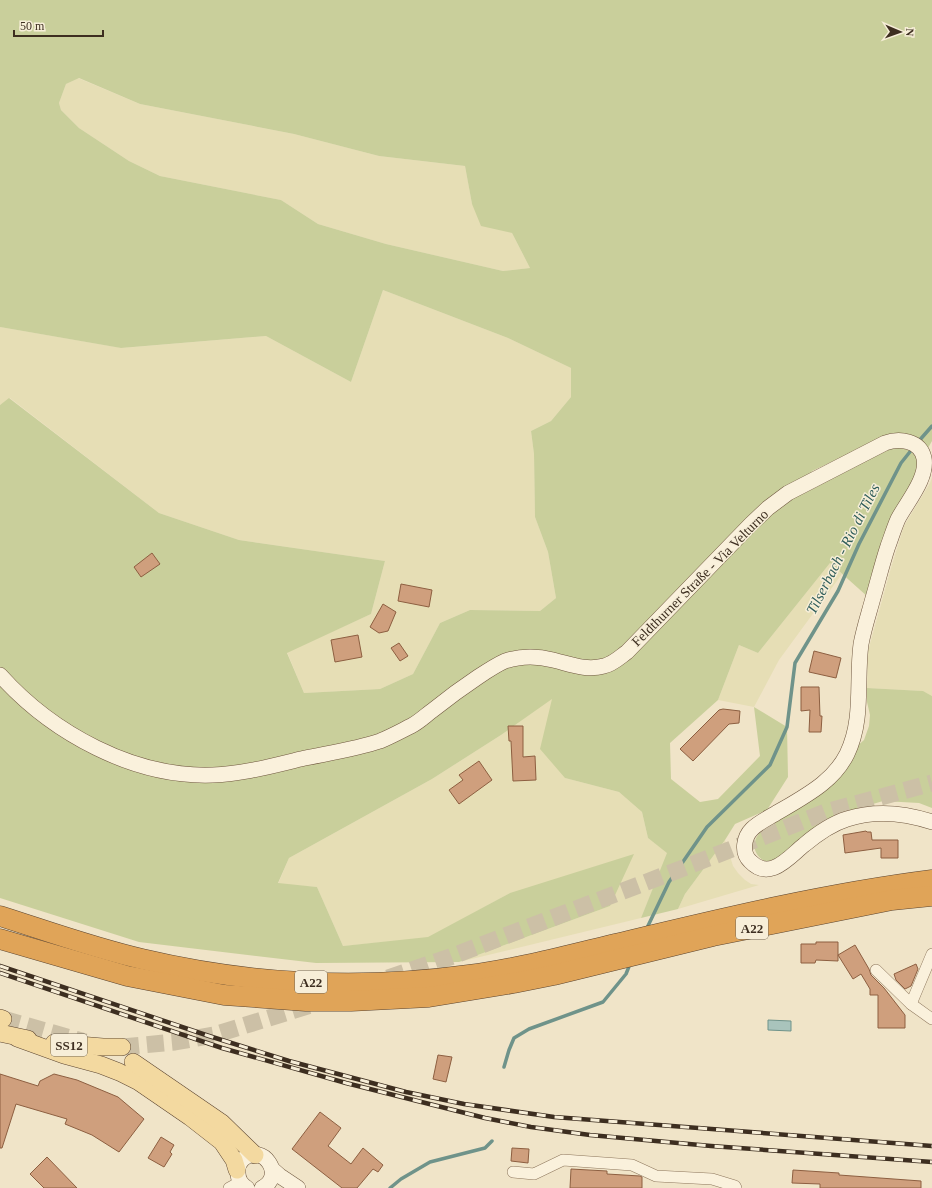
<svg xmlns="http://www.w3.org/2000/svg" width="932" height="1188" viewBox="0 0 932 1188" font-family="Georgia,serif">
  <style>
    .farmland { fill: #e6deb5 }
    .green { fill: #c9cf9b; fill-rule: evenodd }
    .water { fill: #a9c4bc; stroke: #6f938a }
    .lines { fill: none; stroke-linecap: round; stroke-linejoin: round }
    .stream { stroke: #6f938a; stroke-width: 3.5 }
    .building { fill: #cf9f7d; stroke: #8d5f41 }
    .primary-tunnel { stroke: #ccc0a6; stroke-width: 17; stroke-dasharray: 17 8; stroke-linecap: butt }
    .street-casing { stroke: #8d765c; stroke-width: 12 }
    .secondary-casing { stroke: #6f573f; stroke-width: 16 }
    .primary-casing { stroke: #5b4430; stroke-width: 18 }
    .highway-casing { stroke: #5b4430; stroke-width: 21 }
    .street { stroke: #faf1dc; stroke-width: 11 }
    .secondary { stroke: #faf1dc; stroke-width: 15 }
    .primary { stroke: #f3d9a0; stroke-width: 17 }
    .highway { stroke: #e0a458; stroke-width: 20 }
    .rail-casing { stroke: #3d2e20; stroke-width: 4.5 }
    .rail { stroke: #f7eed8; stroke-width: 3; stroke-dasharray: 9; stroke-linecap: butt }
    .labels { text-anchor: middle; dominant-baseline: central; stroke-width: 3; stroke-linejoin: round; paint-order: stroke }
    .shield { fill: #f7eed8; stroke: #756857; stroke-width: 1 }
    .shield-label { font-size: 13px; font-weight: bold; fill: #3d2e20 }
    .street-label { font-size: 14px; fill: #3d2e20; stroke: #f7eed8 }
    .water-label { font-size: 15px; font-style: italic; fill: #2f5d5a; stroke: #f7eed8 }
  </style>
  <rect width="100%" height="100%" fill="#f0e4c8"/>
  <g class="farmland">
    <path d="M78,78L140,104L294,134L379,156L465,166L472,204L512,233L530,268L503,271L386,244L318,224L281,200L160,176L129,161L79,128L61,110L59,103L66,84Z"/>
    <path d="M383,290L508,338L571,368V397L551,421L531,431L534,454L535,517L548,552L556,598L540,611L470,610L440,623L413,674L380,689L304,693L287,652L371,614L385,561L239,540L159,513L10,398L0,405V327L122,348L266,336L351,382Z"/>
    <path d="M932,477V696L922,691L867,688L868,651L891,568L904,526L930,483Z"/>
    <path d="M830,563L842,574L779,660L754,707L718,700L739,645L758,653Z"/>
    <path d="M552,698L565,778L619,792L642,812L648,838L668,853L641,918L459,962L610,906L510,893L428,938L343,946L317,887L278,884L289,858L432,779L501,735Z"/>
    <path d="M725,840L733,866L738,873L745,880L751,884L759,885L678,909L685,894Z"/>
  </g>
  <g class="green">
    <path d="M0,0H932V441L928,448C917,436 906,432 890,434L812,471L801,495L891,448C900,447 913,449 917,459C918,461 917,466 918,468L868,597L830,563L758,653L739,645L718,700L670,743L671,779L700,802L718,799L760,756L754,707L787,727L788,777L767,810L735,824L725,840L685,894L678,909L641,918L667,853L648,838L642,812L619,792L565,778L540,749L552,699L501,735L432,779L289,858L278,883L317,887L343,946L428,937L510,893L634,854L610,906L459,962L316,963L139,942L0,898V405L9,398L159,513L239,540L385,561L371,614L287,653L304,693L380,689L413,674L440,623L470,610L540,611L556,598L548,552L535,517L534,454L531,431L551,421L571,397V368L508,338L383,290L351,382L266,336L121,348L0,327ZM79,78L140,104L294,134L379,156L465,166L472,204L481,226L512,233L530,268L503,271L386,244L318,224L281,200L160,176L129,161L79,128L61,110L59,103L66,84Z"/>
    <path d="M867,688L923,691L932,696V808L919,803L883,801L853,810L780,858C776,859 770,862 765,861C758,858 753,850 755,843C755,837 760,833 763,829L864,740L869,726L870,715L867,702Z"/>
  </g>
  <path class="water" d="M768,1020L791,1021V1031L768,1030Z"/>
  <g class="lines">
    <g class="stream">
      <path d="M918,442L932,426"/>
      <path d="M646,930L669,882L707,827L770,765L787,727L795,663L838,591L859,544L901,463L913,448"/>
      <path d="M504,1067L509,1050L514,1038L529,1029L603,1002L626,974L630,964"/>
      <path d="M390,1188L401,1179L430,1162L485,1148L492,1141"/>
    </g>
  </g>
  <g class="building">
    <path d="M152,553L160,564L141,577L134,567Z"/>
    <path d="M401,584L432,590L429,607L398,601Z"/>
    <path d="M383,604L396,612L388,631L379,633L370,627Z"/>
    <path d="M358,635L362,657L335,662L331,640Z"/>
    <path d="M399,643L408,656L400,661L391,648Z"/>
    <path d="M814,651L841,658L836,678L809,672Z"/>
    <path d="M801,687H819L820,716H822L821,732H809L810,710L801,711Z"/>
    <path d="M723,709L740,711L739,723L729,724L693,761L680,749L719,710Z"/>
    <path d="M508,726H523V757L535,756L536,780L513,781L511,741H509Z"/>
    <path d="M479,761L492,780L459,804L449,790L463,780L459,775Z"/>
    <path d="M866,831L867,832H871L872,840H898V858H881V848L845,853L843,835Z"/>
    <path d="M816,942H838V961L816,960L815,963H801V944H816Z"/>
    <path d="M855,945L869,969L871,975L884,988L905,1015V1028H878V995H870V989L861,974L853,979L838,955Z"/>
    <path d="M916,964L918,969L911,986L905,989L896,980L894,974Z"/>
    <path d="M438,1055L452,1057L446,1082L433,1079Z"/>
    <path d="M0,1074L38,1086L40,1081L54,1074L77,1080L118,1097L144,1119L119,1152L92,1135L65,1124L67,1119L16,1104L2,1148H0Z"/>
    <path d="M320,1112L341,1128L328,1146L351,1164L363,1148L383,1165L378,1172L373,1169L357,1188H342L292,1149Z"/>
    <path d="M161,1137L174,1145L170,1152L172,1154L164,1167L148,1158Z"/>
    <path d="M512,1148L529,1149L528,1163L511,1161Z"/>
    <path d="M47,1157L77,1188H44L30,1174Z"/>
    <path d="M571,1169L607,1171V1174L640,1176L642,1177V1188H570Z"/>
    <path d="M793,1170L839,1173V1175L921,1181V1188H820V1184L792,1183Z"/>
  </g>
  <g class="lines">
    <g class="primary-tunnel">
      <path d="M388,978L450,957L673,872L826,812L932,783"/>
      <path d="M3,1019L85,1042"/>
      <path d="M122,1047L175,1042L214,1035L314,1004"/>
    </g>
    <g class="street-casing">
      <g id="street">
        <path d="M876,970L911,1004L932,1019"/>
        <path d="M911,1004L932,954"/>
        <path d="M513,1172L534,1174L563,1160L632,1165L656,1176L712,1179L735,1186L736,1188"/>
        <path d="M229,1188L240,1182"/>
      </g>
    </g>
    <g class="secondary-casing">
      <g id="secondary">
        <path d="M0,675C52,733 134,778 213,775C244,774 275,765 305,758C329,753 356,749 380,741C390,737 401,731 411,726C419,722 426,715 433,710C448,698 463,687 478,677C487,671 496,665 505,661C520,656 538,656 553,660C570,664 586,671 604,666C613,664 620,657 627,652L751,524L768,508L788,493L885,443C899,438 920,440 924,458C928,478 907,502 898,519C894,528 891,538 888,546C882,564 878,581 873,598C869,613 864,628 861,644C856,681 864,719 847,754C841,766 832,776 822,784C807,796 790,805 773,815C766,819 758,823 752,829C744,837 741,852 750,861C770,882 789,857 804,845C817,834 831,824 847,819C875,810 905,813 932,822"/>
        <path d="M272,1169L280,1176L298,1188"/>
        <path d="M247,1188C242,1185 238,1180 238,1173C237,1168 239,1163 243,1159C263,1142 286,1176 262,1188"/>
      </g>
    </g>
    <g class="primary-casing">
      <g id="primary">
        <path d="M0,1018L3,1019"/>
        <path d="M0,1033L28,1039"/>
        <path d="M17,1038L64,1055L101,1065L119,1072L139,1082L190,1117L222,1142L234,1160L237,1170"/>
        <path d="M54,1043L103,1047H122"/>
        <path d="M133,1062L222,1123L255,1155"/>
      </g>
    </g>
    <g class="highway-casing">
      <g id="highway">
        <path d="M0,916C47,931 94,948 142,959C248,984 360,990 469,975C523,968 575,953 628,941C728,917 829,893 932,880"/>
        <path d="M0,939L127,976L224,995L306,1001H351L429,997L514,983L554,975L713,936L892,900L932,896"/>
      </g>
    </g>
    <use href="#street" class="street"/>
    <use href="#secondary" class="secondary"/>
    <use href="#primary" class="primary"/>
    <use href="#highway" class="highway"/>
    <g class="rail-casing">
      <g id="rail">
        <path d="M0,966L209,1036L289,1061L406,1092L464,1104L554,1117L932,1146"/>
        <path d="M0,973L222,1048L346,1083L485,1118L531,1127L590,1135L711,1146L932,1162"/>
      </g>
    </g>
    <use href="#rail" class="rail"/>
  </g>
  <g class="labels">
    <g class="shield">
      <rect x="736" y="917" width="32" height="22" rx="3"/>
      <rect x="295" y="971" width="32" height="22" rx="3"/>
      <rect x="51" y="1034" width="36" height="22" rx="3"/>
    </g>
    <g class="shield-label">
      <text x="752" y="928">A22</text>
      <text x="311" y="982">A22</text>
      <text x="69" y="1045">SS12</text>
    </g>
    <g class="street-label">
      <text transform="translate(700 578) rotate(-45)">Feldthurner Straße - Via Velturno</text>
    </g>
    <g class="water-label">
      <text transform="translate(843 549) rotate(-63)">Tilserbach - Rio di Tiles</text>
    </g>
  </g>
  <g transform="translate(900 32) rotate(92)" stroke="#f7eed8" stroke-width="3" paint-order="stroke">
  <path d="M0-3L7 15L0 10L-7 15Z" fill="#3d2e20"/>
  <text y="-6" font-size="11" font-weight="bold" text-anchor="middle" fill="#3d2e20">N</text>
  </g>
  <path d="M14 30v6h89v-6" fill="none" stroke="#3d2e20" stroke-width="2"/>
  <text x="20" y="30" font-size="12" fill="#3d2e20" stroke="#f7eed8" stroke-width="3" paint-order="stroke">50 m</text>
</svg>
